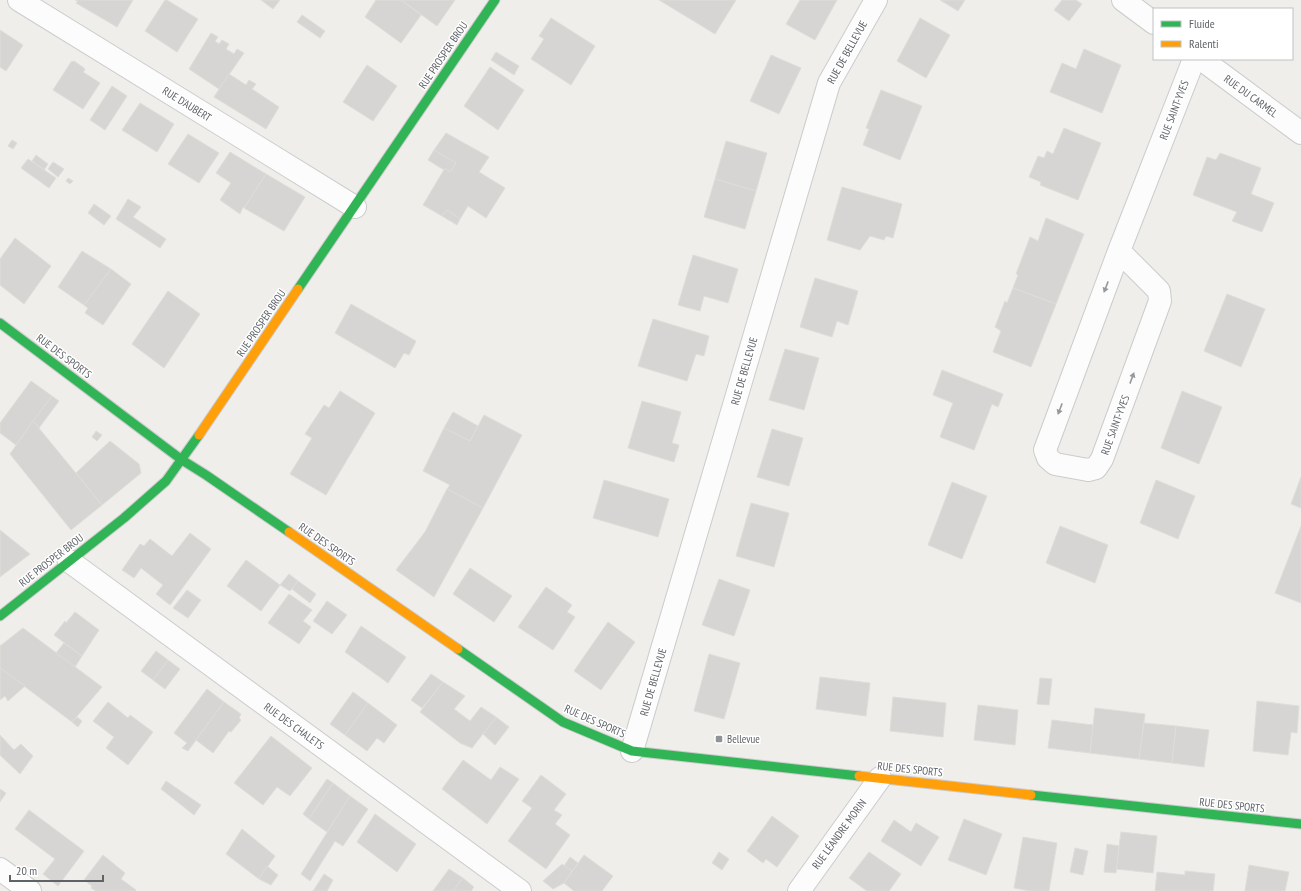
<svg xmlns="http://www.w3.org/2000/svg" width="1301" height="891" viewBox="0 0 1301 891" font-family="'PT Sans Narrow',sans-serif">
  <style>
    .building { fill: #d6d5d3; stroke: #deddd9 }
    .lines { fill: none; stroke-linecap: round; stroke-linejoin: round }
    .street-casing { stroke: #cbcccc; stroke-width: 24 }
    .fast-casing { stroke: #cacacb; stroke-width: 11 }
    .slow-casing { stroke: #cacacb; stroke-width: 11 }
    .street { stroke: #fdfcfc; stroke-width: 22 }
    .fast { stroke: #30b455; stroke-width: 9 }
    .slow { stroke: #ff9f0a; stroke-width: 9 }
    .oneway { fill: #96999c }
    .poi-dot { fill: #919496; stroke: #fff; stroke-width: 1.5 }
    .labels { text-anchor: middle; dominant-baseline: central; stroke-width: 3; stroke-linejoin: round; paint-order: stroke }
    .street-label { font-size: 11px; fill: #5f6368; stroke: #fff }
    .poi-label { font-size: 11px; fill: #5f6368; stroke: #fff; text-anchor: start }
  </style>
  <rect width="100%" height="100%" fill="#efeeea"/>
  <g class="building">
    <path d="M75,0H133L117,27L76,3L78,1Z"/>
    <path d="M165,0H167L198,19L177,52L145,31Z"/>
    <path d="M261,0H280L273,9Z"/>
    <path d="M376,0H401L421,15L401,43L365,17Z"/>
    <path d="M401,0H455L437,26Z"/>
    <path d="M659,0H736L715,34Z"/>
    <path d="M800,0H837L815,40L786,24Z"/>
    <path d="M940,0H965L958,11Z"/>
    <path d="M1062,0H1076L1082,4L1069,21L1054,10Z"/>
    <path d="M302,15L325,31L320,38L297,22Z"/>
    <path d="M551,18L595,46L571,85L531,59L544,39L539,36Z"/>
    <path d="M920,18L950,35L926,78L897,61Z"/>
    <path d="M0,30L23,45L6,71L0,67Z"/>
    <path d="M211,33L218,37L215,41L219,44L222,40L229,44L226,49L234,54L237,49L244,53L219,89L189,69Z"/>
    <path d="M1084,49L1121,65L1102,113L1050,92L1062,63L1076,69Z"/>
    <path d="M496,52L519,66L514,75L491,60Z"/>
    <path d="M771,55L801,68L779,114L750,101Z"/>
    <path d="M74,61L84,68L85,70L83,72L100,83L83,109L53,90L71,62Z"/>
    <path d="M367,65L397,86L373,121L343,102Z"/>
    <path d="M490,67L524,90L498,130L464,106Z"/>
    <path d="M229,74L246,85L249,80L256,84L252,89L279,107L266,129L214,97Z"/>
    <path d="M112,86L127,96L105,130L90,120Z"/>
    <path d="M881,90L922,106L900,160L863,145L869,129L866,128Z"/>
    <path d="M140,103L174,124L157,152L122,130Z"/>
    <path d="M1064,128L1101,143L1078,200L1040,185L1041,182L1029,177L1038,156L1044,158L1047,151L1053,154Z"/>
    <path d="M446,133L489,157L479,172L505,188L486,218L468,206L460,219L447,210L442,216L423,205L445,168L450,172L456,163L434,150Z"/>
    <path d="M188,134L219,153L199,183L168,164Z"/>
    <path d="M12,140L17,143L13,149L8,146Z"/>
    <path d="M726,141L767,153L756,191L715,179Z"/>
    <path d="M434,150L456,163L450,172L445,168L444,170L428,160Z"/>
    <path d="M230,152L266,174L244,208L243,207L240,214L220,200L231,183L216,173Z"/>
    <path d="M1220,153L1261,168L1251,194L1274,203L1262,232L1232,221L1237,212L1193,195L1207,157L1216,160Z"/>
    <path d="M36,155L48,164L44,170L32,161Z"/>
    <path d="M28,159L56,178L49,188L21,168Z"/>
    <path d="M53,162L64,169L58,177L48,169Z"/>
    <path d="M266,174L305,197L284,231L244,208Z"/>
    <path d="M68,178L73,181L70,184L66,181Z"/>
    <path d="M715,179L756,191L745,229L704,217Z"/>
    <path d="M842,187L902,204L893,238L886,236L884,240L870,236L860,250L827,240Z"/>
    <path d="M128,199L141,207L133,217L166,239L160,248L116,219Z"/>
    <path d="M94,204L111,216L104,225L88,213Z"/>
    <path d="M447,210L460,219L457,225L442,216Z"/>
    <path d="M1046,218L1084,234L1056,304L1013,288L1018,275L1016,274L1030,237L1038,241Z"/>
    <path d="M15,238L51,266L24,304L0,285V259Z"/>
    <path d="M82,251L111,269L84,305L58,287Z"/>
    <path d="M693,255L738,269L728,303L704,296L700,311L678,305Z"/>
    <path d="M111,269L131,284L103,325L85,313L88,308L84,305Z"/>
    <path d="M815,278L858,291L848,325L837,321L832,337L800,327Z"/>
    <path d="M1013,288L1056,304L1031,367L993,352L1001,331L995,327L1005,301L1007,303Z"/>
    <path d="M168,291L200,314L164,368L132,344Z"/>
    <path d="M1227,294L1265,309L1241,367L1204,351Z"/>
    <path d="M351,304L416,341L409,355L404,353L395,368L335,333Z"/>
    <path d="M653,319L709,336L704,356L696,354L687,381L638,366Z"/>
    <path d="M785,349L819,358L804,410L769,400Z"/>
    <path d="M942,370L1003,394L998,407L992,404L974,450L940,437L953,403L933,395Z"/>
    <path d="M31,381L52,396L16,445L0,433V423Z"/>
    <path d="M340,391L375,413L326,495L290,474L312,438L305,434L324,405L329,408Z"/>
    <path d="M1182,391L1222,407L1199,464L1161,448Z"/>
    <path d="M52,396L59,401L39,428L33,421Z"/>
    <path d="M642,401L681,412L672,443L679,445L674,462L628,448Z"/>
    <path d="M453,412L478,426L470,441L444,428Z"/>
    <path d="M484,415L522,435L483,508L447,489L450,485L423,471L444,428L470,441Z"/>
    <path d="M33,421L102,505L71,530L10,454Z"/>
    <path d="M772,429L803,438L789,486L757,477Z"/>
    <path d="M96,431L102,435L97,441L92,437Z"/>
    <path d="M110,441L139,464L141,473L102,505L76,473Z"/>
    <path d="M1301,477V508L1291,504Z"/>
    <path d="M604,480L669,499L658,537L593,518Z"/>
    <path d="M1156,480L1195,496L1178,539L1140,523Z"/>
    <path d="M952,482L987,496L962,559L928,545Z"/>
    <path d="M447,489L483,508L434,597L396,570L425,532Z"/>
    <path d="M751,503L789,513L774,567L736,556Z"/>
    <path d="M1060,526L1108,545L1095,583L1046,563Z"/>
    <path d="M1301,526V603L1275,593Z"/>
    <path d="M0,530L30,554L0,577Z"/>
    <path d="M190,533L211,549L170,605L156,594L163,585L141,568L134,578L122,570L140,544L144,546L150,539L172,556Z"/>
    <path d="M246,560L280,585L261,611L227,586Z"/>
    <path d="M470,568L512,596L494,622L453,594Z"/>
    <path d="M289,574L298,581L290,591L280,585Z"/>
    <path d="M719,579L750,590L734,636L702,625Z"/>
    <path d="M298,581L316,594L310,603L292,589Z"/>
    <path d="M546,587L572,605L567,612L575,617L553,650L518,627Z"/>
    <path d="M187,590L201,600L188,618L173,608Z"/>
    <path d="M289,594L312,610L303,621L311,627L299,644L268,623Z"/>
    <path d="M327,601L347,615L332,634L313,621Z"/>
    <path d="M75,612L99,630L82,656L54,635L65,621L66,623Z"/>
    <path d="M608,622L635,642L601,690L574,671Z"/>
    <path d="M361,626L406,657L388,683L345,652Z"/>
    <path d="M23,628L102,687L72,722L0,668V646Z"/>
    <path d="M64,643L82,656L75,667L56,653Z"/>
    <path d="M156,651L168,660L153,680L141,671Z"/>
    <path d="M709,654L740,663L724,719L694,711Z"/>
    <path d="M168,660L180,669L165,689L153,680Z"/>
    <path d="M0,668L25,686L8,701L5,696L0,700Z"/>
    <path d="M431,674L443,682L422,708L411,700Z"/>
    <path d="M820,677L870,683L866,716L816,709Z"/>
    <path d="M1040,678L1052,679L1049,705L1037,704Z"/>
    <path d="M443,682L465,696L454,709L470,721L481,707L496,717L472,748L460,743L420,712Z"/>
    <path d="M207,689L224,702L188,751L182,748L187,743L174,733Z"/>
    <path d="M353,692L368,703L345,735L330,724Z"/>
    <path d="M893,697L946,703L943,737L890,731Z"/>
    <path d="M1257,701L1299,706L1297,733L1291,732L1288,755L1253,751Z"/>
    <path d="M108,702L128,718L130,715L153,732L128,765L106,748L114,737L93,721Z"/>
    <path d="M224,702L241,714L239,718L241,720L231,732L229,731L213,753L196,740Z"/>
    <path d="M368,703L397,725L384,743L377,738L367,751L345,735Z"/>
    <path d="M978,705L1018,710L1015,745L974,740Z"/>
    <path d="M1095,708L1145,714L1139,759L1090,753Z"/>
    <path d="M77,717L82,721L78,727L72,722Z"/>
    <path d="M496,717L509,727L495,745L483,734Z"/>
    <path d="M1052,720L1093,725L1090,753L1048,748Z"/>
    <path d="M1144,723L1176,726L1172,763L1139,759Z"/>
    <path d="M1176,726L1209,730L1204,767L1172,763Z"/>
    <path d="M0,735L14,750L21,744L33,756L20,774L0,755Z"/>
    <path d="M271,736L312,768L290,796L277,787L263,805L234,783Z"/>
    <path d="M463,760L491,780L500,767L519,779L487,824L442,789Z"/>
    <path d="M541,775L566,794L554,810L562,815L555,824L570,835L546,869L508,841L532,808L522,801Z"/>
    <path d="M327,779L333,783L309,819L303,814Z"/>
    <path d="M166,781L201,805L194,815L161,789Z"/>
    <path d="M333,783L350,796L327,832L309,819Z"/>
    <path d="M0,789L6,793L0,802Z"/>
    <path d="M350,796L368,809L343,846L335,841L310,881L301,874Z"/>
    <path d="M29,810L84,851L58,886L43,874L55,859L15,829Z"/>
    <path d="M375,814L416,844L397,872L357,842Z"/>
    <path d="M772,816L799,836L777,867L766,859L763,863L747,851Z"/>
    <path d="M964,819L1002,834L986,875L948,860Z"/>
    <path d="M894,820L911,832L916,823L939,837L921,866L881,841Z"/>
    <path d="M242,829L275,856L259,879L226,854Z"/>
    <path d="M1121,832L1157,836L1153,873L1116,869Z"/>
    <path d="M1023,837L1057,843L1049,891H1030L1014,888Z"/>
    <path d="M1107,844L1119,846L1116,873L1104,872Z"/>
    <path d="M1075,848L1088,851L1083,875L1070,872Z"/>
    <path d="M719,852L729,859L722,870L712,863Z"/>
    <path d="M869,852L901,874L889,891H867L849,878Z"/>
    <path d="M103,855L125,873L121,879L136,890L135,891H96L91,888L92,886L84,880Z"/>
    <path d="M584,855L613,876L602,891H574L564,883Z"/>
    <path d="M570,857L578,863L572,871L564,866Z"/>
    <path d="M562,864L572,871L564,883L553,889L543,881Z"/>
    <path d="M1249,865L1289,872L1285,891H1245Z"/>
    <path d="M267,866L278,875L271,885L259,879Z"/>
    <path d="M449,869L463,878L453,891H433Z"/>
    <path d="M1185,871L1215,874L1213,891H1155L1157,872L1185,875Z"/>
    <path d="M324,874L333,880L327,891H313Z"/>
    <path d="M463,878L474,887L471,891H453Z"/>
  </g>
  <g class="lines">
    <g class="street-casing">
      <g id="street">
        <path d="M19,0L355,207"/>
        <path d="M1123,0L1154,23"/>
        <path d="M1201,59L1301,133"/>
        <path d="M1119,251L1159,291L1160,301L1102,459L1096,468L1088,470L1055,464L1048,458L1045,450L1119,251L1194,59"/>
        <path d="M69,561L520,891"/>
        <path d="M632,751L829,83L876,0"/>
        <path d="M0,869L30,891"/>
        <path d="M799,891L880,778"/>
      </g>
    </g>
    <g class="fast-casing">
      <g id="fast">
        <path d="M298,289L495,0"/>
        <path d="M0,323L182,460L206,475L289,532"/>
        <path d="M0,616L124,518L166,481L199,435"/>
        <path d="M458,649L563,722L632,751L859,776"/>
        <path d="M1031,795L1301,824"/>
      </g>
    </g>
    <g class="slow-casing">
      <g id="slow">
        <path d="M199,435L298,289"/>
        <path d="M289,532L458,649"/>
        <path d="M859,776L1031,795"/>
      </g>
    </g>
    <use href="#street" class="street"/>
    <use href="#fast" class="fast"/>
    <use href="#slow" class="slow"/>
  </g>
  <defs><path id="oneway-solid" d="M-6-.8H1V-3.2L6.5 0L1 3.2V.8H-6Z"/></defs>
  <g class="oneway">
    <use href="#oneway-solid" transform="translate(1106 287) rotate(111)"/>
    <use href="#oneway-solid" transform="translate(1132 378) rotate(-70)"/>
    <use href="#oneway-solid" transform="translate(1060 409) rotate(111)"/>
  </g>
  <rect class="poi-dot" x="715" y="735" width="8" height="8" rx="2"/>
  <g class="labels">
    <g class="street-label">
      <text transform="translate(847 52) rotate(-61)">RUE DE BELLEVUE</text>
      <text transform="translate(443 55) rotate(-56)">RUE PROSPER BROU</text>
      <text transform="translate(1251 96) rotate(36)">RUE DU CARMEL</text>
      <text transform="translate(187 104) rotate(32)">RUE D'AUBERT</text>
      <text transform="translate(1174 110) rotate(-69)">RUE SAINT-YVES</text>
      <text transform="translate(261 323) rotate(-56)">RUE PROSPER BROU</text>
      <text transform="translate(64 356) rotate(37)">RUE DES SPORTS</text>
      <text transform="translate(744 371) rotate(-74)">RUE DE BELLEVUE</text>
      <text transform="translate(1115 425) rotate(-70)">RUE SAINT-YVES</text>
      <text transform="translate(327 544) rotate(35)">RUE DES SPORTS</text>
      <text transform="translate(51 560) rotate(-38)">RUE PROSPER BROU</text>
      <text transform="translate(653 682) rotate(-74)">RUE DE BELLEVUE</text>
      <text transform="translate(595 721) rotate(24)">RUE DES SPORTS</text>
      <text transform="translate(294 726) rotate(36)">RUE DES CHALETS</text>
      <text transform="translate(910 769) rotate(6)">RUE DES SPORTS</text>
      <text transform="translate(1232 805) rotate(6)">RUE DES SPORTS</text>
      <text transform="translate(839 834) rotate(-54)">RUE LÉANDRE MORIN</text>
    </g>
    <g class="poi-label">
      <text x="727" y="739">Bellevue</text>
    </g>
  </g>
  <rect x="1153" y="8" width="140" height="52" fill="#ffffff" stroke="#bfc1c3"/>
  <rect x="1161" y="21" width="20" height="6" fill="#30b455" stroke="#bfc1c3"/>
  <text x="1189" y="28" font-size="12" fill="#5f6368">Fluide</text>
  <rect x="1161" y="41" width="20" height="6" fill="#ff9f0a" stroke="#bfc1c3"/>
  <text x="1189" y="48" font-size="12" fill="#5f6368">Ralenti</text>
  <path d="M10 875v6h93v-6" fill="none" stroke="#5f6368" stroke-width="2"/>
  <text x="16" y="875" font-size="12" fill="#5f6368" stroke="#ffffff" stroke-width="3" paint-order="stroke">20 m</text>
</svg>
